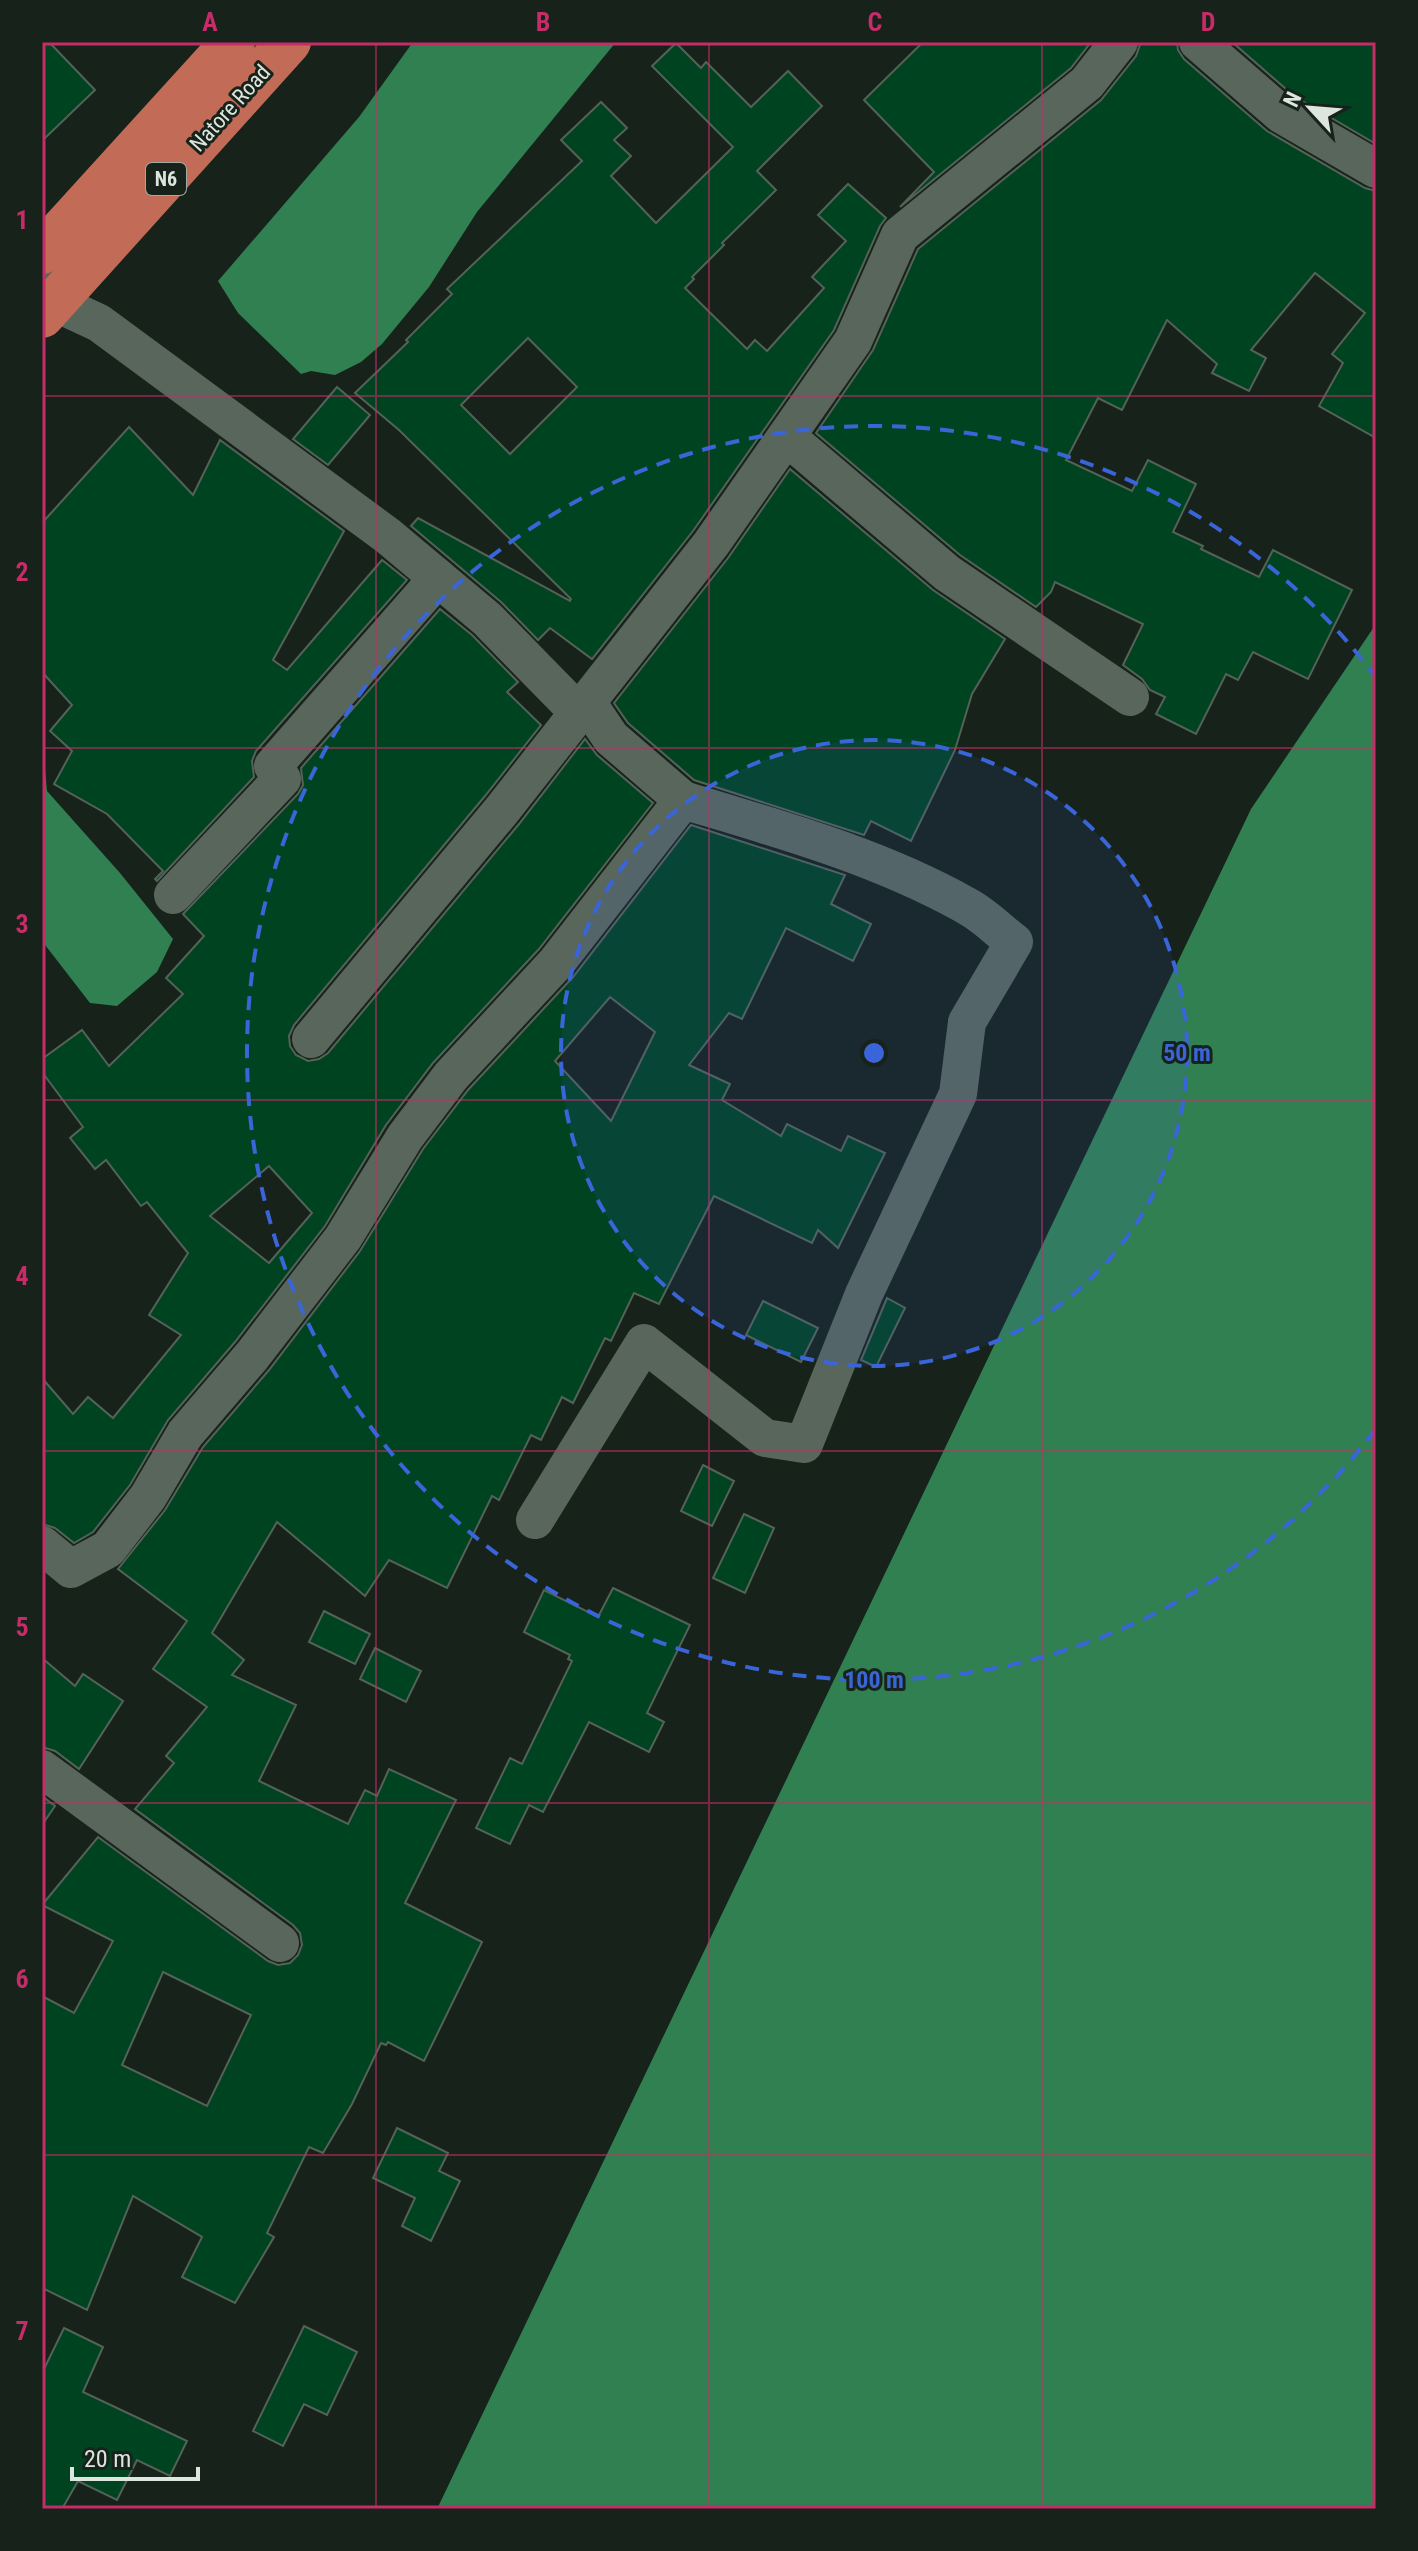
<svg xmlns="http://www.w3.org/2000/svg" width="1418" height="2551" viewBox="0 0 1418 2551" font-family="'Roboto Condensed',sans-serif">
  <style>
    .water { fill: #318051 }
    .building { fill: #004321; stroke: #546258; stroke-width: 2; fill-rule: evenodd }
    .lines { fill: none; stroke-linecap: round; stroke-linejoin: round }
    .street { stroke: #58665c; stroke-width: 38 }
    .highway { stroke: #c26c58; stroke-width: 44 }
    .grid { fill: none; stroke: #c52c68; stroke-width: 2; stroke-opacity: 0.55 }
    .ring { fill: none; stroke: #3a65d9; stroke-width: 4; stroke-dasharray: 14 10 }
    .labels { text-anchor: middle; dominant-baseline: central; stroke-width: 6; stroke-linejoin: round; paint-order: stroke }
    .shield { fill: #16221a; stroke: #a1aaa4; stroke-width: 2 }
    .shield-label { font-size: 20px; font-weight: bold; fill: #dde5df }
    .street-label { font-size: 22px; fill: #dde5df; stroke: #16221a }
    .centre { fill: #3a65d9; stroke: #16221a; stroke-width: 4 }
    .ring-label { font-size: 24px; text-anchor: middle; font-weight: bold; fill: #3a65d9; stroke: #16221a; stroke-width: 6; stroke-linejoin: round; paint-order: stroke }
    .neatline { fill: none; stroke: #c52c68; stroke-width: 3 }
    .grid-label { font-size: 26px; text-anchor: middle; font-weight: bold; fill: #c52c68 }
  </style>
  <rect width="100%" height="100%" fill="#16221a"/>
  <g class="water">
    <path d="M413,42H616L477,212L429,287L382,344L361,362L335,375L311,371L301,374L238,313L218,281L359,117Z"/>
    <path d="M1376,624V2509H437L1251,809Z"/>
    <path d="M42,734L47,791L120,873L173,939L157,972L117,1006L90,1003L42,941Z"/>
  </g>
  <g class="building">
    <path d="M42,42H49L95,90L42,141Z"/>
    <path d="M923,42H1091L1071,68L900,207L934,172L864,100Z"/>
    <path d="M1141,42H1177L1178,50L1184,59L1267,131L1365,188L1376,191V438L1319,406L1343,363L1332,354L1365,313L1315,273L1251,350L1266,358L1249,391L1212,373L1217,364L1167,320L1122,410L1098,398L1066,460L1132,491L1148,460L1196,484L1173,532L1203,546L1201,549L1259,577L1273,550L1352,590L1308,679L1253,652L1238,680L1226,674L1196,734L1156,714L1165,697L1150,690L1142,679L1123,665L1143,624L1055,582L1051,592L1036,607L960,555L816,433L873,350L918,249L1101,100L1136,56Z"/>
    <path d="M1232,42H1376V144L1294,96Z"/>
    <path d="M676,43L701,68L706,62L751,107L788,71L822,106L757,171L776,190L722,243L724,245L692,277L694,279L685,288L747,349L755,340L767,351L824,288L812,277L846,241L818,215L848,184L886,218L880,226L834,330L693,531L592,659L550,628L538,640L501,602L411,526L418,518L570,601L571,599L399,430L355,393L408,342L406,340L452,294L447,289L582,161L561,140L601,102L627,128L614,140L631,156L611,176L656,223L733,147L652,66ZM528,338L577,387L510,454L461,405Z"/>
    <path d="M337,387L370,415L328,465L293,439Z"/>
    <path d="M129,427L193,495L220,440L344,531L273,660L287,670L382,560L407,580L256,751L252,761L254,777L157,881L155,879L163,871L107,814L54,784L72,751L50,731L72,705L42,672V523Z"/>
    <path d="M790,469L933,590L1005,639L972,694L955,750L911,841L871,821L864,835L694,780L628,723L614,703L728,558Z"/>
    <path d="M440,609L472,635L518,682L507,692L541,725L485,796L294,1025L289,1036L290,1046L296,1055L308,1061L319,1059L328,1053L519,824L585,739L597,755L653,803L539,949L433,1063L386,1125L325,1226L235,1342L168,1420L130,1485L93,1532L74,1543L55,1528L42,1524V1378L73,1414L88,1397L113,1418L181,1335L149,1315L188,1253L147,1202L141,1206L106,1160L95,1169L70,1138L83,1127L42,1072V1059L82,1030L109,1066L183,994L166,978L204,936L183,914L298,794L303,785L301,768ZM269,1166L312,1213L269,1263L210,1216Z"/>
    <path d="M691,825L845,875L831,904L871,924L853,961L786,928L742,1019L729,1013L689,1065L730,1084L722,1100L781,1136L787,1124L841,1151L848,1136L885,1153L838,1248L818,1230L812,1243L714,1196L659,1304L634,1293L611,1341L605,1338L573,1403L562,1397L541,1440L531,1435L499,1500L492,1496L447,1588L389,1560L365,1596L277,1522L212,1633L244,1660L232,1675L296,1705L259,1781L348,1824L365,1790L377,1796L389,1769L456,1800L405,1903L482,1942L424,2061L388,2042L386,2045L381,2043L352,2104L323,2153L309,2147L267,2233L274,2237L235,2303L182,2277L202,2237L133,2196L87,2310L42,2288V1996L74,2013L113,1941L42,1905L98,1837L268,1961L278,1965L290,1963L298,1955L302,1945L300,1933L293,1925L135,1809L174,1763L166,1756L207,1707L153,1669L187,1621L118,1569L165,1510L203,1447L269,1370L360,1251L423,1149L468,1090L573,977ZM610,997L655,1032L611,1121L555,1061ZM163,1972L251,2015L207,2106L122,2065Z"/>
    <path d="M887,1298L905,1308L876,1367L861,1360Z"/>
    <path d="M763,1301L818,1328L801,1362L746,1335Z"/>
    <path d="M703,1465L734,1481L712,1526L681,1511Z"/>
    <path d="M744,1514L774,1528L745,1593L713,1578Z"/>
    <path d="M613,1588L690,1625L647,1713L664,1722L649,1752L589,1722L543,1812L529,1805L510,1844L476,1828L510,1758L522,1764L572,1661L568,1659L570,1655L524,1632L544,1590L598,1617Z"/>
    <path d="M324,1611L370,1634L355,1664L309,1642Z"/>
    <path d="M375,1648L421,1671L406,1702L360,1679Z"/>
    <path d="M42,1658L75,1686L83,1674L123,1701L79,1769L55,1751L42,1747Z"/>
    <path d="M42,1796L55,1806L42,1825Z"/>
    <path d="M397,2128L448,2153L439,2171L460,2181L431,2241L402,2226L415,2198L373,2178Z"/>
    <path d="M304,2326L357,2352L327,2415L304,2404L283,2446L253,2431Z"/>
    <path d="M64,2328L103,2347L83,2392L187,2441L170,2476L137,2460L117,2500L78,2481L62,2509H42V2373Z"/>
  </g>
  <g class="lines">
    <g class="street">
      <path d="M1198,42L1281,114L1376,169"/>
      <path d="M49,275L54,302L99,323L388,536L487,619L578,712"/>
      <path d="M787,437L947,573L1130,697"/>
      <path d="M173,895L282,779L273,766L438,578"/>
      <path d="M311,1039L502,810L711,544L853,341L900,235L1087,83L1119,42"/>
      <path d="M535,1520L644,1343L765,1438L804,1444L864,1294L958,1094L967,1022L1014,942C998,930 983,914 965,905C877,856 779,829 683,800"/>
      <path d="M42,1545L71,1569L108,1549L148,1497L185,1434L252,1356L343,1238L405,1137L451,1076L556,963L683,800L611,738L586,701"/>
      <path d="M42,1769L280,1943"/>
    </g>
    <g class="highway">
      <path d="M42,252L233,42"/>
      <path d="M42,316L289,42"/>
    </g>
  </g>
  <path class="grid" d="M376,42V2509M709,42V2509M1042,42V2509M42,396H1376M42,748H1376M42,1100H1376M42,1451H1376M42,1803H1376M42,2155H1376"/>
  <circle cx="874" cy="1053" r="313" fill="#3a65d9" fill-opacity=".12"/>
  <g class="ring">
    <circle cx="874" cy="1053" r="313"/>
    <path d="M1375 1430A627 627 0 1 1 1375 676"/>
  </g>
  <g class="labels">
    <rect class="shield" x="146" y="163" width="40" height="32" rx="6"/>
    <g class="shield-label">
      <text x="166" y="179">N6</text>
    </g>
    <g class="street-label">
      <text transform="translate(230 108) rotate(-48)">Natore Road</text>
    </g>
  </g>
  <circle cx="874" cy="1053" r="12" class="centre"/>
  <g class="ring-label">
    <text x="1187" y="1061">50 m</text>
    <text x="874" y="1688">100 m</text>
  </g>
  <rect width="1418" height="2551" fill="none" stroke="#16221a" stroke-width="88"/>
  <g transform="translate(1310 108) rotate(296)" stroke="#16221a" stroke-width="6" paint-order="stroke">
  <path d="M0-6L14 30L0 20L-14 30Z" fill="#dde5df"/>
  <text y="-12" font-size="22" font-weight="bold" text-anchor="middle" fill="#dde5df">N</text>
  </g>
  <path d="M72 2467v12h126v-12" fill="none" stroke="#dde5df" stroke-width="4"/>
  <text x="84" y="2467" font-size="24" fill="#dde5df" stroke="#16221a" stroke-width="6" paint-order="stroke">20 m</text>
  <rect x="44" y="44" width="1330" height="2463" class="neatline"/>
  <g class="grid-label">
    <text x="210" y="31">A</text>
    <text x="543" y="31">B</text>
    <text x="875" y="31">C</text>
    <text x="1208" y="31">D</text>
    <text x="22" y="229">1</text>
    <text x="22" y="581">2</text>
    <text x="22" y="933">3</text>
    <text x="22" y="1285">4</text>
    <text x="22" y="1636">5</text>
    <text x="22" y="1988">6</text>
    <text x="22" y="2340">7</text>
  </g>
</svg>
